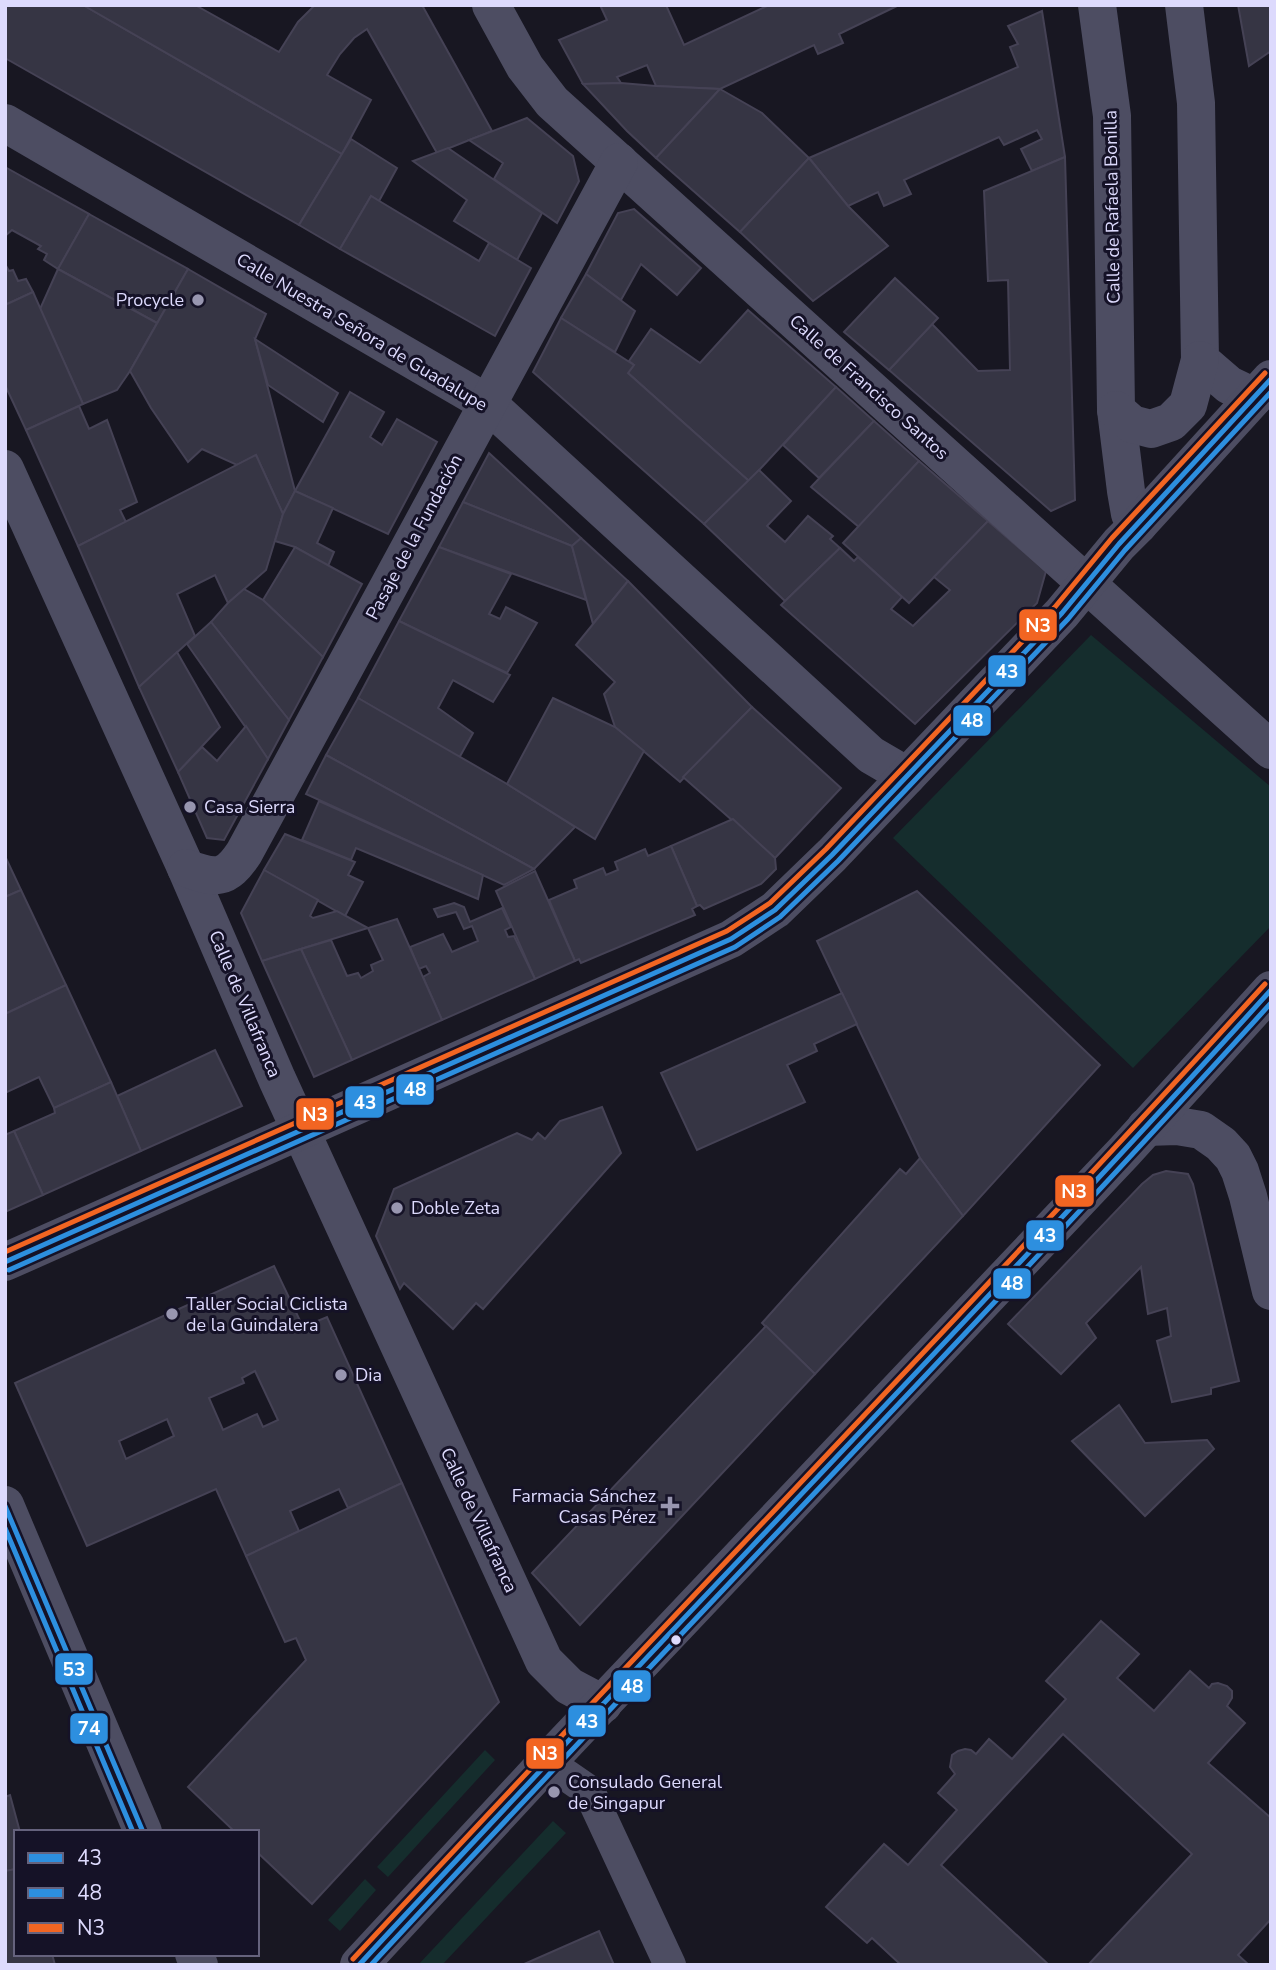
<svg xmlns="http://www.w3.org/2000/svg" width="1276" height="1970" viewBox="0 0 1276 1970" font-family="'Nunito Sans',sans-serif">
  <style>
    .green { fill: #152d2d }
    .building { fill: #363544; stroke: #454255; stroke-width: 2; fill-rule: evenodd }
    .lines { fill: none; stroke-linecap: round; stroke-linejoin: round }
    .pedestrian { stroke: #4d4d62; stroke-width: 32 }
    .minor { stroke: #4d4d62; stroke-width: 38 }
    .tertiary { stroke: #4d4d62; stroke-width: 38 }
    .bus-1-casing { stroke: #151227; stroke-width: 10 }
    .bus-2-casing { stroke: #151227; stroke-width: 10 }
    .bus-3-casing { stroke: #151227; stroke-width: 10 }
    .bus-4-casing { stroke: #151227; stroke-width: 10 }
    .bus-5-casing { stroke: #151227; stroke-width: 10 }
    .bus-1 { stroke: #2d8fdf; stroke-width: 5 }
    .bus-2 { stroke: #2d8fdf; stroke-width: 5 }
    .bus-3 { stroke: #f26522; stroke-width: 5 }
    .bus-4 { stroke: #2d8fdf; stroke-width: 5 }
    .bus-5 { stroke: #2d8fdf; stroke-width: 5 }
    .poi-dot { fill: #9896b0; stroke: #151227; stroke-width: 2.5 }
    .bus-dot { fill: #dddafd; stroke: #151227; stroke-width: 2.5 }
    .labels { text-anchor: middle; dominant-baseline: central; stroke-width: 6; stroke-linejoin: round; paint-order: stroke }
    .street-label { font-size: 18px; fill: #dddafd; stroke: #151227 }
    .poi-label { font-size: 18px; fill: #dddafd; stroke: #151227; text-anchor: start }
    .line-badge { stroke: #151227; stroke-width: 2.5 }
    .badge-label { font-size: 19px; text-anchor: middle; font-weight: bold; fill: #fff }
  </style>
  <rect width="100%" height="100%" fill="#181722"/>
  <g class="green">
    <path d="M1091,635L1271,787V926L1133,1068L893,838Z"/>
    <path d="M485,1750L495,1760L388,1877L377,1867Z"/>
    <path d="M553,1821L566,1833L442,1965H418Z"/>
    <path d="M365,1879L376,1890L340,1931L328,1920Z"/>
  </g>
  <g class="building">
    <path d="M5,5H83L342,154L299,225L5,58Z"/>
    <path d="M83,5H195L279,52L298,22L315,5H422L492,131L437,153L367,29L354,38L340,54L327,75L371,100L342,154Z"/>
    <path d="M600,5H666L684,45L769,5H899L839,34L843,43L818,54L814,45L720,89L656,86L647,65L617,77L621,83L583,84L559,40L607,20Z"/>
    <path d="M1238,5H1271V51L1249,66Z"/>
    <path d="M1042,11L1065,157L1032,171L1021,149L1042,139L1037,130L1004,145L999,137L904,180L911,194L884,206L878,192L848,206L809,158L1018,67L1010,47L1018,44L1008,26Z"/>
    <path d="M621,83L656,86L720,89L656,158L627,131L583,84Z"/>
    <path d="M720,89L762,113L809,158L740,232L656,158Z"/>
    <path d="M527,118L573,156L579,181L557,223L494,179L503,163L469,140Z"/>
    <path d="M351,139L397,168L379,201L371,196L340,249L299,225Z"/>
    <path d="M448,148L542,213L517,260L454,221L467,200L413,161Z"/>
    <path d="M1065,157L1075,500L1051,511L889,370L932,324L978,371L1010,370L1008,280L988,281L984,191Z"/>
    <path d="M809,158L848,206L888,246L813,301L740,232Z"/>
    <path d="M5,167L89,214L58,269L44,260L47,254L38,249L41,246L12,230L5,236Z"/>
    <path d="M371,196L479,261L489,243L531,268L495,336L340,249Z"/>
    <path d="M634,209L701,268L677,295L641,264L621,300L586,274L618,213Z"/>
    <path d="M89,214L188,269L157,323L58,269Z"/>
    <path d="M5,264L9,271L13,270L18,281L26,279L33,292L5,305Z"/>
    <path d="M58,269L157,323L130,371L117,390L83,404L40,309Z"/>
    <path d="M188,269L266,314L255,339L295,491L283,514L256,455L237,465L202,449L188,462L151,408L130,371Z"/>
    <path d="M586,274L635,311L615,352L561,318Z"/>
    <path d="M895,278L938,318L889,370L844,332Z"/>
    <path d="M33,292L83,404L26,430L5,385V305Z"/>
    <path d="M748,310L836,387L749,481L628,373L634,365L629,361L651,329L700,363Z"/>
    <path d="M561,318L634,365L628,373L749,481L704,524L533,372Z"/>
    <path d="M255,339L338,393L323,422L268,385Z"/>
    <path d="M836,387L874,421L819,478L783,445Z"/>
    <path d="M350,392L384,412L370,437L382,445L397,419L437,442L388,534L295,491Z"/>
    <path d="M79,406L89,429L107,420L137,502L120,510L126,522L78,546L26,430Z"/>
    <path d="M874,421L919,461L859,527L811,487Z"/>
    <path d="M489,453L581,538L572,546L463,502Z"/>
    <path d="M256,455L283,514L266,570L228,603L215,575L177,594L195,636L139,687L78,546Z"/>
    <path d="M919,461L988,521L909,603L843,543Z"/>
    <path d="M759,470L791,501L767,526L785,542L808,516L833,536L830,539L840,548L785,601L704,524Z"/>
    <path d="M295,491L333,508L317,543L334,552L328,566L295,547L275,541L283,514Z"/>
    <path d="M463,502L572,546L586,600L439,547Z"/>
    <path d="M988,521L1046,571L1037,603L915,724L781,605L840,548L854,561L858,557L902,597L891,609L913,626L950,590L934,577Z"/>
    <path d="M581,538L628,581L593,624L572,546Z"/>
    <path d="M295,547L362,584L323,657L263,600Z"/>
    <path d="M439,547L511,574L489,614L500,619L506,607L537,623L507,673L399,621Z"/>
    <path d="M628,581L752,707L680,782L615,727L604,694L615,682L576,645Z"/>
    <path d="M244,589L263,600L323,657L289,720L211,622L228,603Z"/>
    <path d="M399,621L510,675L493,702L453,680L438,708L473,733L459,758L358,698Z"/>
    <path d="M211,622L289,720L268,759L187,644Z"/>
    <path d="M177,652L220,727L178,772L139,687Z"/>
    <path d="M358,698L507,784L575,827L534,869L326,755Z"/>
    <path d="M553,698L615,727L644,751L595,839L507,784Z"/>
    <path d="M752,707L841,788L775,858L683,777Z"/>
    <path d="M246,726L268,759L224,840L207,838L178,772L202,747L217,761Z"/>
    <path d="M326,755L534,869L504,885L306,794Z"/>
    <path d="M319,801L483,875L478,899L356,848L351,860L302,840Z"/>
    <path d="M733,819L775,858L776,869L761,884L704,909L700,905L697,906L671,846Z"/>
    <path d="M285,834L355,862L348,875L363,882L345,916L264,870Z"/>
    <path d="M671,846L697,906L692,909L695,915L581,963L579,959L575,961L549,900L577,888L574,880L603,868L606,875L618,870L615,862L645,849L648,856Z"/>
    <path d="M5,856L21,890L5,897Z"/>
    <path d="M264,870L318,900L310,916L313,918L337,911L368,928L262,961L241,913Z"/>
    <path d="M535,871L575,961L535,979L496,891Z"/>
    <path d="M21,890L66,985L5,1014V897Z"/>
    <path d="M917,891L1100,1065L963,1216L920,1158L817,941Z"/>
    <path d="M454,903L464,907L470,922L502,908L511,927L505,930L508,937L514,936L535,979L442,1020L423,977L430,973L426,966L419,969L410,947L443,934L452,952L478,941L472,926L464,929L456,912L438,917L434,909Z"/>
    <path d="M397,919L442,1020L352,1060L301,949L331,940L347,976L358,973L361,978L373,971L371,965L383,960L368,928Z"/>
    <path d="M301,949L352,1060L314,1077L262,961Z"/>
    <path d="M66,985L111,1082L54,1108L39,1077L5,1093V1014Z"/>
    <path d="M842,993L857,1024L814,1044L817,1051L787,1065L805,1102L697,1150L661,1073Z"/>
    <path d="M215,1050L242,1106L141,1151L117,1096Z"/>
    <path d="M111,1082L141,1151L43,1195L14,1131L55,1113L54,1108Z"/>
    <path d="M602,1107L621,1153L483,1309L476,1303L453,1329L404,1283L400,1289L376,1236L394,1189L517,1133L532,1140L538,1133L545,1139L560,1121Z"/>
    <path d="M14,1131L43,1195L5,1212V1135Z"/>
    <path d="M920,1158L963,1216L815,1374L762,1323L900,1169L906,1174Z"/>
    <path d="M1166,1171L1188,1174L1193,1184L1239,1381L1211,1388V1394L1172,1402L1157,1341L1171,1336L1167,1308L1148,1314L1141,1267L1086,1323L1096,1338L1061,1374L1008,1324L1142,1184L1153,1175Z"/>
    <path d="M274,1266L303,1327L327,1317L402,1483L348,1508L339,1489L290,1511L299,1531L246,1556L216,1489L87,1546L15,1383ZM255,1371L278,1420L263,1427L257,1414L223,1430L209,1398L244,1383L242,1378ZM167,1419L174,1436L126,1459L119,1441Z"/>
    <path d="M766,1326L815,1374L580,1625L532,1573Z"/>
    <path d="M1119,1405L1145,1443L1207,1440L1214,1449L1145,1516L1072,1441Z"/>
    <path d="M402,1483L499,1702L312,1904L257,1852V1832H235L188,1787L306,1660L296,1638L285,1642L246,1556Z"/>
    <path d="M1101,1621L1139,1654L1117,1678L1154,1711L1190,1671L1209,1688L1212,1684L1218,1683L1227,1686L1232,1691V1698L1227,1706L1245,1723L1208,1763L1271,1818V1919L1238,1955L1249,1965H1088L1192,1854L1063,1734L941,1865L1049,1965H901L872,1938L867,1943L826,1907L884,1844L908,1865L957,1810L938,1793L955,1774L950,1767L952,1755L958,1751L965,1749L971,1750L976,1754L989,1739L1012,1759L1066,1699L1046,1681Z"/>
    <path d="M10,1795L20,1832H16V1869L5,1871V1797Z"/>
    <path d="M16,1869V1954H52L55,1965H5V1871Z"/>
    <path d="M599,1931L614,1965H522Z"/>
  </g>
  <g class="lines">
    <path class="pedestrian" d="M547,1762L589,1791L670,1965"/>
    <g class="minor">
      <path d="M491,5L525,67L552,102L1271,750"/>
      <path d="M1097,5L1112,116L1116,410L1126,491L1130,514L1138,525"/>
      <path d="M1184,5L1196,103L1200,360L1229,385L1254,397"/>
      <path d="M5,123L487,403L871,755L907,776"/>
      <path d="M1116,410L1132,424L1151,429L1171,422L1188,405L1200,360"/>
      <path d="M5,469L186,868L277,1079L544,1661L569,1686L603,1704"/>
      <path d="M186,868C216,879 226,880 244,853L619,162"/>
      <path d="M1146,1127L1177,1126L1201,1130L1221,1144L1233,1157L1240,1171L1248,1196L1271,1291"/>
      <path d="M5,1505L143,1832"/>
      <path d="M194,1954L199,1965"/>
    </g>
    <g class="tertiary">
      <path d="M5,1262L731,939L775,910L832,855L1062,613L1119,544L1138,525L1271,379"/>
      <path d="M359,1965L547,1762L1124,1152L1271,990"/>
    </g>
    <g class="bus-1-casing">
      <g id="bus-1">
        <path d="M5,1262L731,939L775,910L832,855L1062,613L1119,544L1271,379"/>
        <path d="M359,1965C661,1638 972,1320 1271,990"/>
      </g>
    </g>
    <g class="bus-2-casing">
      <g id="bus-2">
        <path d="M9,1270L735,947L780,917L838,861L1068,619L1125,550L1271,392"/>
        <path d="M371,1965C669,1643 976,1328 1271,1003"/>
      </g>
    </g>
    <g class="bus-3-casing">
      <g id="bus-3">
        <path d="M5,1252L727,931L770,903L826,849L1055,607L1112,538L1265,373"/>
        <path d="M353,1959C655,1633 965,1314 1265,984"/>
      </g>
    </g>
    <g class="bus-4-casing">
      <path id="bus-4" d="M5,1506L143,1832"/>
    </g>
    <g class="bus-5-casing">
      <path id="bus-5" d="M5,1528L133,1832"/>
    </g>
    <use href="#bus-1" class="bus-1"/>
    <use href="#bus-2" class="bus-2"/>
    <use href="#bus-3" class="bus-3"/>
    <use href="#bus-4" class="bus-4"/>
    <use href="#bus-5" class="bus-5"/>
  </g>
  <g class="poi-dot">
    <circle cx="198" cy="300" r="7"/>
    <circle cx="190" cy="807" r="7"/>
    <circle cx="397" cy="1208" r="7"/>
    <circle cx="172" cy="1314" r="7"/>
    <circle cx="341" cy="1375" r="7"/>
    <path d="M666.5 1495.5h7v7h7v7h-7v7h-7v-7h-7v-7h7z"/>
    <circle cx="554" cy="1792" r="7"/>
  </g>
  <circle class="bus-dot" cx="676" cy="1640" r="6"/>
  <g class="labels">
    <g class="street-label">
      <text transform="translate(1112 207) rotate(-91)">Calle de Rafaela Bonilla</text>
      <text transform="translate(362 332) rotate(31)">Calle Nuestra Señora de Guadalupe</text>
      <text transform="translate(869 387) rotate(42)">Calle de Francisco Santos</text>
      <text transform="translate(414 537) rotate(-62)">Pasaje de la Fundación</text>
      <text transform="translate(245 1004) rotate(67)">Calle de Villafranca</text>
      <text transform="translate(479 1520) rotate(65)">Calle de Villafranca</text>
    </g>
    <g class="poi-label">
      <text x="184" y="300" text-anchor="end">Procycle</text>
      <text x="204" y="807">Casa Sierra</text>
      <text x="411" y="1208">Doble Zeta</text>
      <text x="186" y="1304">Taller Social Ciclista<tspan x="186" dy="21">de la Guindalera</tspan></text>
      <text x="355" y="1375">Dia</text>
      <text x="656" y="1496" text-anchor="end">Farmacia Sánchez<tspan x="656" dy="21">Casas Pérez</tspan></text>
      <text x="568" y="1782">Consulado General<tspan x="568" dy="21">de Singapur</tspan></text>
    </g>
  </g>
  <g class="line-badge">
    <rect x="1018" y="608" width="40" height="34" rx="7" fill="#f26522"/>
    <rect x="987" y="654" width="40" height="34" rx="7" fill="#2d8fdf"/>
    <rect x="952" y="704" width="40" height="33" rx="7" fill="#2d8fdf"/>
    <rect x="395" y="1073" width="40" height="33" rx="7" fill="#2d8fdf"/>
    <rect x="344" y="1085" width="41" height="34" rx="7" fill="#2d8fdf"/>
    <rect x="295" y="1097" width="40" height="34" rx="7" fill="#f26522"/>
    <rect x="1054" y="1174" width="41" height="34" rx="7" fill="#f26522"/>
    <rect x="1025" y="1219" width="40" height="33" rx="7" fill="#2d8fdf"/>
    <rect x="992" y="1267" width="40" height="33" rx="7" fill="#2d8fdf"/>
    <rect x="54" y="1652" width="40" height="34" rx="7" fill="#2d8fdf"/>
    <rect x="612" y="1669" width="40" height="34" rx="7" fill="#2d8fdf"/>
    <rect x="567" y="1704" width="40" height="34" rx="7" fill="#2d8fdf"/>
    <rect x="69" y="1712" width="40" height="33" rx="7" fill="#2d8fdf"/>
    <rect x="525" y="1737" width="40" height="33" rx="7" fill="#f26522"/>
  </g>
  <g class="badge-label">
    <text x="1038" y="632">N3</text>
    <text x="1007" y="678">43</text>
    <text x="972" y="727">48</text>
    <text x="415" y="1096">48</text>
    <text x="365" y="1109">43</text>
    <text x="315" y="1121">N3</text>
    <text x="1074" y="1198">N3</text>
    <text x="1045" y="1242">43</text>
    <text x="1012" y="1290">48</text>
    <text x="74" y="1676">53</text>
    <text x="632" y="1693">48</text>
    <text x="587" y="1728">43</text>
    <text x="89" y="1735">74</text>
    <text x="545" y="1760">N3</text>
  </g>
  <rect width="1276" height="1970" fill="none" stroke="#dddafd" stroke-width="14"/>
  <rect x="14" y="1830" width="245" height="126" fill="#151227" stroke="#65627d" stroke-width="2"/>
  <rect x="28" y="1853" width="35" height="10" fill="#2d8fdf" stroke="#65627d" stroke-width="2"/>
  <text x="77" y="1865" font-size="21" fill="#dddafd">43</text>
  <rect x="28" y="1888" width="35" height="10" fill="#2d8fdf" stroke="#65627d" stroke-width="2"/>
  <text x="77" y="1900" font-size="21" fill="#dddafd">48</text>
  <rect x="28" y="1923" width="35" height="10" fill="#f26522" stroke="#65627d" stroke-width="2"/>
  <text x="77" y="1935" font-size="21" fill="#dddafd">N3</text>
</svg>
